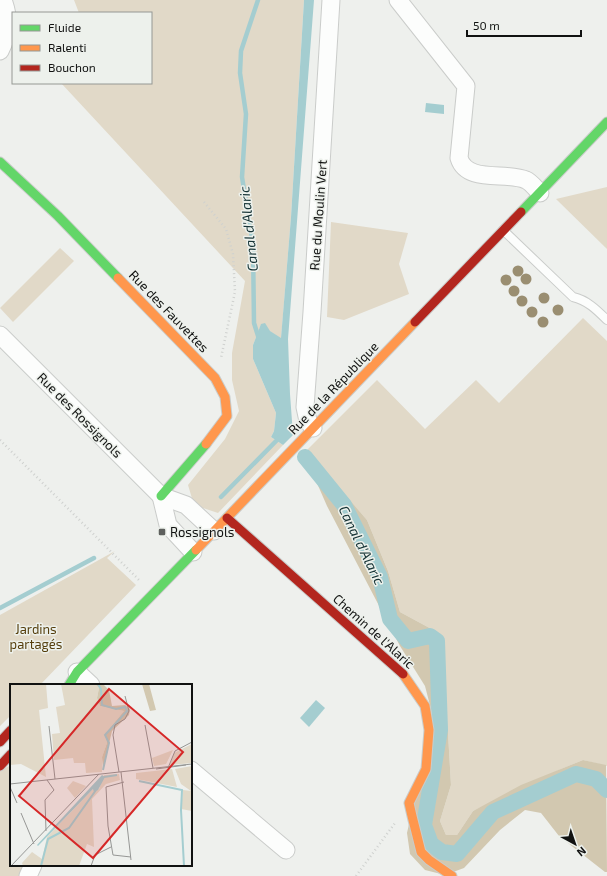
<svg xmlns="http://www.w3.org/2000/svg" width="607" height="876" viewBox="0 0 607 876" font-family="'Exo 2',sans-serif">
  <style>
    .green { fill: #e1d9c8 }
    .forest { fill: #d2c8b0 }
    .water { fill: #a4cdd0 }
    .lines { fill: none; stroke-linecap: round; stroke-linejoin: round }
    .stream { stroke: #a4cdd0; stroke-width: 4.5 }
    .canal { stroke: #a4cdd0; stroke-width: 16 }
    .lane-casing { stroke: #caccca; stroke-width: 10 }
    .street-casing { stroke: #caccca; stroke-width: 19 }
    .fast-casing { stroke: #caccca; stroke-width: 11 }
    .slow-casing { stroke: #caccca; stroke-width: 11 }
    .jam-casing { stroke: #caccca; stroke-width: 11 }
    .path { stroke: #cfd1cf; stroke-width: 2.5; stroke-dasharray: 1 3; stroke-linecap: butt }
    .lane { stroke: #fcfdfc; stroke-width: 8 }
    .street { stroke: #fcfdfc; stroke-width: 17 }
    .fast { stroke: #63d668; stroke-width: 9 }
    .slow { stroke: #ff974d; stroke-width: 9 }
    .jam { stroke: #b3261e; stroke-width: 9 }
    .tree { fill: #9a8e71 }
    .poi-dot { fill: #5e605e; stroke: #edf1ec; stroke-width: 1.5 }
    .labels { text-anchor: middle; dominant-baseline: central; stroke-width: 3; stroke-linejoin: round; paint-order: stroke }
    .street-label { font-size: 13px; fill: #111211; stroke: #edf1ec }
    .poi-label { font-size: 13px; fill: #111211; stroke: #edf1ec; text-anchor: start }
    .park-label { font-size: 13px; fill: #553e0c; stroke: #edf1ec }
    .water-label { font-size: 14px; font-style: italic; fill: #163436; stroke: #edf1ec }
    .inset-river { fill: none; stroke: #a4cdd0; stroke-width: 2 }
    .inset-road { fill: none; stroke: #969795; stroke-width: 1 }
    .view { fill: #d62828; fill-opacity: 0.15; stroke: #d62828; stroke-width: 2 }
    .inset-edge { fill: none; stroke: #111211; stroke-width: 2 }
  </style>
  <rect width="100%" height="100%" fill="#eef0ed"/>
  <g class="green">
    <path d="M74,0H304L291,217L281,339L261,325L253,345V359L276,413L274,431L271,437L283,445L218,513L194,505L188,485L225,439L239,411L232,380V353L245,281L61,83H151V13H79Z"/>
    <path d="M607,187V249L556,199Z"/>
    <path d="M331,222L408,233L399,264L409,294L344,320L327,317Z"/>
    <path d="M60,248L74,261L13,322L0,308Z"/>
    <path d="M583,318L607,341V766L583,760L561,769L473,811L457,835H446L440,821L451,785L443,646L437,632L400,612L388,571L367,520L306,451L377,380L425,429L476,380L499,403Z"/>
    <path d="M115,551L107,558L136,585L40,685H11V715L0,726V615Z"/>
    <path d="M11,765V865H27L22,876H0V771Z"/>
  </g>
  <path class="forest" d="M322,468L367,520L388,571L400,612L437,632L443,646L451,785L440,821L446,835H457L473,811L521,785L583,760L606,765L607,872H605L559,836L541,813L525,810L500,830L464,868L445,875L425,870L410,854L407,833L433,717L425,686L400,646L327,506L313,474L319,473Z"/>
  <g class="water">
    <path d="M304,0H314L288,339L290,394L293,435L283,445L271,437L274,431L276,413L253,359V345L261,324L265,323L270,331L281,338L291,217Z"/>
    <path d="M426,103L444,105V114L425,112Z"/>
    <path d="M306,451L322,468L319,473L313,474L298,460Z"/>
    <path d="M316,700L325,708L309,727L300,718Z"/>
  </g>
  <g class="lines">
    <g class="stream">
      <path d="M258,0L241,51L240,73L246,114L242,177L253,245L254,323L259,339"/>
      <path d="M221,497L280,437"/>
      <path d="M0,608L94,558"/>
    </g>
    <path class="canal" d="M305,457L344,505L380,577L390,619L408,641L430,636L437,641L440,730L424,825L431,844L442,852L457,854L493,812L576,774L596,779L607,790"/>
    <g class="lane-casing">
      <path id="lane" d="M503,230L573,297C587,300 597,310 607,320"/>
    </g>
    <g class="street-casing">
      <g id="street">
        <path d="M398,0L466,86L459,158C467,184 506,171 526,180C531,182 536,189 540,193"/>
        <path d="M0,51C9,33 10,19 3,0"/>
        <path d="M0,335L161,496L186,505L214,531"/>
        <path d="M313,428L308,421L305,407L312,312L331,0"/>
        <path d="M161,496L168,525L193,552"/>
        <path d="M77,672L91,685"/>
        <path d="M191,770L286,850"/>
        <path d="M28,876L33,865"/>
      </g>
    </g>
    <g class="fast-casing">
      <g id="fast">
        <path d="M0,162L58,216L118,278"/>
        <path d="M521,212L607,122"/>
        <path d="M161,496L206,444"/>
        <path d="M69,685L77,672L196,550"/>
      </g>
    </g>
    <g class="slow-casing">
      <g id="slow">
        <path d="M118,278L215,378L225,397L227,416L206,444"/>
        <path d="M196,550L415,322"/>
        <path d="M403,674L425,706L429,730L426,769L409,803L412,816L421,852L429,860L452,876"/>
      </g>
    </g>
    <g class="jam-casing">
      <g id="jam">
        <path d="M415,322L521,212"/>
        <path d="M227,518L403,674"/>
        <path d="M0,742L11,730"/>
        <path d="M0,766L11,754"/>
      </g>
    </g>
    <g class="path">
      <path d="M204,202L226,229L233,254L235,292L221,358"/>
      <path d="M0,440L140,581"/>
      <path d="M356,876L395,823"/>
    </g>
    <use href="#lane" class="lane"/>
    <use href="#street" class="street"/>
    <use href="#fast" class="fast"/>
    <use href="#slow" class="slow"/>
    <use href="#jam" class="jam"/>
  </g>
  <g class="tree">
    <circle cx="518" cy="271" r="5.5"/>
    <circle cx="526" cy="279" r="5.5"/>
    <circle cx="506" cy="280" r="5.5"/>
    <circle cx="514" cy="291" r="5.5"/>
    <circle cx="544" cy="298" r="5.5"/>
    <circle cx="522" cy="301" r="5.5"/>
    <circle cx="558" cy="310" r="5.5"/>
    <circle cx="532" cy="312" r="5.5"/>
    <circle cx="543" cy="322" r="5.5"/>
  </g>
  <rect class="poi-dot" x="158" y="528" width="8" height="8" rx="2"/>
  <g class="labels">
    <g class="street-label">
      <text transform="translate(318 215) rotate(-86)">Rue du Moulin Vert</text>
      <text transform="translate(169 311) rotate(46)">Rue des Fauvettes</text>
      <text transform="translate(333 388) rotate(-46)">Rue de la République</text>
      <text transform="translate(80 415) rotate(45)">Rue des Rossignols</text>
      <text transform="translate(374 631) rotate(42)">Chemin de l'Alaric</text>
    </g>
    <g class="poi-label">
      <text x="170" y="532">Rossignols</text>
    </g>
    <g class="park-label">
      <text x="36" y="629">Jardins<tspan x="36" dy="15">partagés</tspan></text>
    </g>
    <g class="water-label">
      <text transform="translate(248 229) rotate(-96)">Canal d'Alaric</text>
      <text transform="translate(362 545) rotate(64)">Canal d'Alaric</text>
    </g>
  </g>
  <g transform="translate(10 684)">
    <rect width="182" height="182" fill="#eef0ed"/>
    <path d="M36,0L38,24L29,26L36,93L11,80L0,81V1ZM51,0H85L89,4L87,14L90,22L114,27L95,50L97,59L92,73V88L76,89L75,79H64L63,74L44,76L42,50L50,49L46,23L55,21ZM182,60V79L160,81L164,69ZM163,66L156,80L144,82L142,74ZM182,82V127L171,125L173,106L181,107L171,100L165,85ZM162,85L167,103L126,95V89ZM109,90L110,96L96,100L82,115L84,163L77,160L69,182H13L12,179L22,168L32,175L37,153L84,104V107L89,105L94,91ZM63,97L76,102L65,114L57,104Z" fill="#e1d9c8"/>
    <path d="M85,0H93L99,6L102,22L115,21L120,25L119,31L102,47L93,85L92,73L97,59L95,50L114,27L90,22L87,14L89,4ZM132,0H139L146,26L140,27Z" fill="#d2c8b0"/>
    <path d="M92,91L95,93L88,106L84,108L83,105L28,162L27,161Z" fill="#a4cdd0"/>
    <path class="inset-river" d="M88,0L91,5L92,21L106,25L115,23L117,27L95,51L99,59L93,86M94,93L107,91M129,97L172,106L171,126L174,182M31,182L38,155L59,144L86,106"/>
    <path class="inset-road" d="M135,41L143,84M39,42L45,95M158,84L165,67L182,58M146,85L176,81M109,88L103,51L105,41L115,35L119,27L115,12M111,88L121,176M114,98L96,103L98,142L103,171L121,173M0,100L182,80M0,103L7,119M11,129L24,160M36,147L35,116L44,106L37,96M1,182L89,90M81,182L85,171L101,163"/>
    <path class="view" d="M99,5L173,68L83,174L9,112Z"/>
    <rect width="182" height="182" class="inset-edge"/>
  </g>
  <rect x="12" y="12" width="140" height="72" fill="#edf1ec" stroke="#959894"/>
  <rect x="20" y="25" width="20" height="6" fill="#63d668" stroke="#959894"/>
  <text x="48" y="32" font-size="12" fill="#111211">Fluide</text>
  <rect x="20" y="45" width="20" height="6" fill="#ff974d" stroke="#959894"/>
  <text x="48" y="52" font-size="12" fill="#111211">Ralenti</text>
  <rect x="20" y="65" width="20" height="6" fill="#b3261e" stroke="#959894"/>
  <text x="48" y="72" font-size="12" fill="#111211">Bouchon</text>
  <g transform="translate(575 844) rotate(140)" stroke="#edf1ec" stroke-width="3" paint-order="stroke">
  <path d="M0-3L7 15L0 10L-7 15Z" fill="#111211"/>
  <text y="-6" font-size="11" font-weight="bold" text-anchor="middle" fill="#111211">N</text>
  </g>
  <path d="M467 30v6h114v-6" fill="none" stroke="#111211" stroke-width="2"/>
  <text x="473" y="30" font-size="12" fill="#111211" stroke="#edf1ec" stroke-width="3" paint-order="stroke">50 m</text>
</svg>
